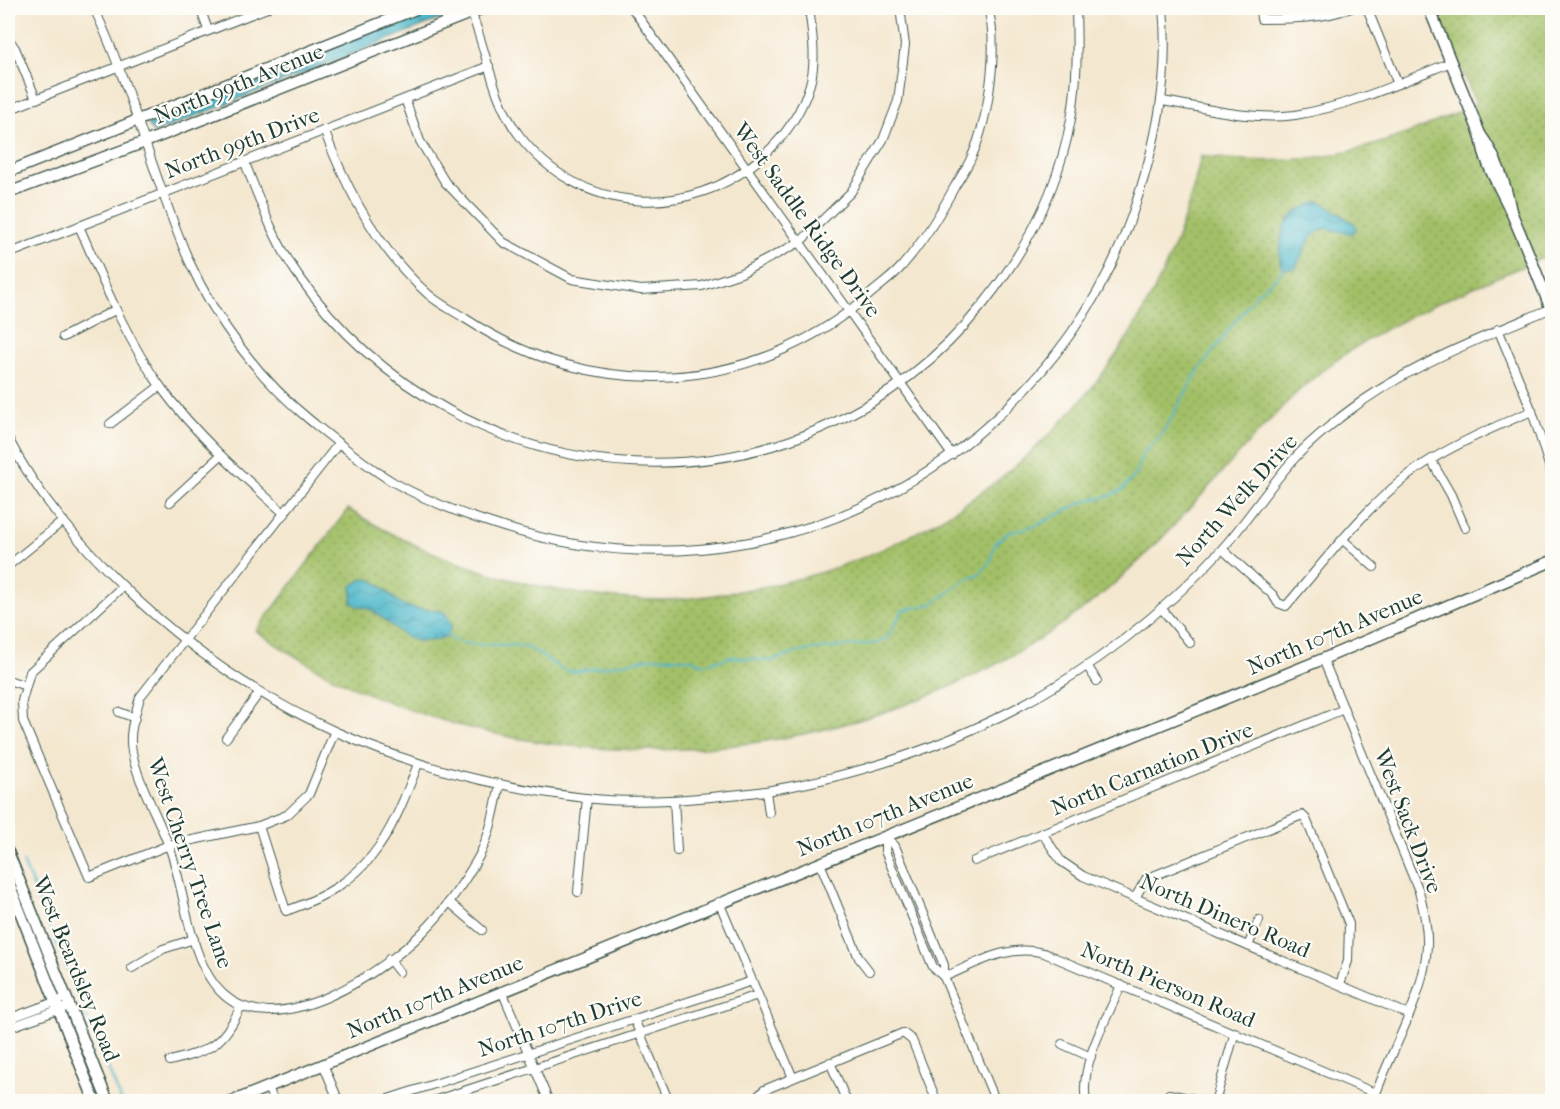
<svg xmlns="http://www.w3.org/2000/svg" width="1560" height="1109" viewBox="0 0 1560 1109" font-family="'IM FELL French Canon',serif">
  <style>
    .grass { fill: url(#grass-dots); stroke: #617e4e; stroke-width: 1.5 }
    .water { fill: url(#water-waves); stroke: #367a7f; stroke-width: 1.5 }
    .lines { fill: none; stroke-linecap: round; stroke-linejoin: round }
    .stream { stroke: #4eb8ca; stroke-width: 2 }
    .minor-casing { stroke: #3f564b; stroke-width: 10 }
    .major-casing { stroke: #3f564b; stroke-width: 13 }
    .minor { stroke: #fff; stroke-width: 8 }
    .major { stroke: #fff; stroke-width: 10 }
    .labels { text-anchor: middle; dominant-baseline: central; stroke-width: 4.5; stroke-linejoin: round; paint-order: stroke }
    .street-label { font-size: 22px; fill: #1f3d34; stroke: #fdfcf7 }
  </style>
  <defs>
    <pattern id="grass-dots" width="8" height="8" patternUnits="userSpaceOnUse" patternTransform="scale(1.5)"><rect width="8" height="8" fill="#a3c067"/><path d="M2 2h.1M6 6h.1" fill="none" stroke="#849d56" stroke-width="1.8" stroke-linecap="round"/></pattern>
    <pattern id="water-waves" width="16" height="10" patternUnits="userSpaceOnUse" patternTransform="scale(1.5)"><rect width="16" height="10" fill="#4eb8ca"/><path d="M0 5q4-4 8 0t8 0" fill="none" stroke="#4097a5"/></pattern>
  </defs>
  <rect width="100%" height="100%" fill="#fdfcf7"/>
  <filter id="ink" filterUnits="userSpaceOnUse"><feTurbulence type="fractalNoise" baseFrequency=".0167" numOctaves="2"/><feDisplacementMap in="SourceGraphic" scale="12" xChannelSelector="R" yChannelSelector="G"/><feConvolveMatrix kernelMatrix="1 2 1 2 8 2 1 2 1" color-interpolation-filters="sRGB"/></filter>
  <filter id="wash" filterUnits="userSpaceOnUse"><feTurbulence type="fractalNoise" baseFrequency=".008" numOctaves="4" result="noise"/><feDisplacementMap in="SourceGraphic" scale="24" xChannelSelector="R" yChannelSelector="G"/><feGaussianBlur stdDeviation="1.35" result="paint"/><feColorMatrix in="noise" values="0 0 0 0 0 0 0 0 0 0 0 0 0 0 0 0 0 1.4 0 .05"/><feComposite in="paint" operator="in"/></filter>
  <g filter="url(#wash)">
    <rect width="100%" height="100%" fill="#f4e7cf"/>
    <path class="grass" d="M1436,8H1552V254C1471,289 1371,325 1304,386C1230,455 1172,540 1091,603C857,784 501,803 256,631L348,509C443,568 552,599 663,600C688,600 714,595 739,591C967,557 1154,383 1201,156C1309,171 1378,150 1476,104Z"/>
    <g class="water">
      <path d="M427,8H468L153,133L147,122Z"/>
      <path d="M1320,201L1355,224L1356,230L1351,234L1324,228L1311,237L1295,269L1283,268L1280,263C1279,228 1285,213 1320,201Z"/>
      <path d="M369,579C384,585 391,598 403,605C417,612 432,607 445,613L452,626L447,636C408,652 400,629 373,611C367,606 359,608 352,603V586L361,580Z"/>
    </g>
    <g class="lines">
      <g class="stream">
        <path d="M447,636C472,652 498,640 525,647C543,652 554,670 574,672L656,657L691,659L704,664L731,657L770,661L803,651L878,643L888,637L903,610L932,604L967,579L981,573L990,561L996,542L1007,533L1035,526L1087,500L1107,497L1122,490L1137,473L1142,454L1161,436L1198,371L1257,293L1279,275L1283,268"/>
        <path d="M23,862L122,1102"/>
      </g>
    </g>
  </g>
  <g filter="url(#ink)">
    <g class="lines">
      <g class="minor-casing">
        <g id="minor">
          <path d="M94,8C132,89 153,178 189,261C216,321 260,380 311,421C337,442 365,465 393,482C425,500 459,513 494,524C663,580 842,547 979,433C1048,375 1103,300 1132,215C1156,145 1170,81 1163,8"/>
          <path d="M200,8L208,30"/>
          <path d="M632,8L952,455"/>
          <path d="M1260,8L1261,19C1293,19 1321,19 1351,8"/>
          <path d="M1367,8L1398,84"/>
          <path d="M471,12C487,52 493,101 519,135C579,215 690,222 763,156C784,137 802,112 810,84C817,60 812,32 809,8"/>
          <path d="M8,38L15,48L36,99"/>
          <path d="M405,99L420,141L445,182L503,242L572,279L641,290L702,286L741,273L800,242L851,192L883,140L898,101L905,45L900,8"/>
          <path d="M1163,101C1205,108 1252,121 1295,115C1350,106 1400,83 1451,62"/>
          <path d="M8,110L267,8"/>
          <path d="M324,130C347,191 379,251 428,294C439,304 454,311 466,319C594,403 751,396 868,296C879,286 893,277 902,266C923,242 940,214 955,186C961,176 968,166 972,156C989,117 999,47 988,8"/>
          <path d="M245,163C260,201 274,241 298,275C463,510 802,530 984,303C1027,249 1059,188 1071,119C1078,82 1077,45 1076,8"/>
          <path d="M79,226C103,281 125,337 160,386C195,434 240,474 285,514"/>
          <path d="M8,254L489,66"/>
          <path d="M1498,329L1532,411L1552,475"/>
          <path d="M63,337L115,310"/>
          <path d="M110,424L160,386"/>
          <path d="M8,438C37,495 79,543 124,587C254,713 406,777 585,798C644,805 706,798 766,791"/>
          <path d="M339,443L140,697C137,710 131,724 131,737C129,770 160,818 171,852C186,895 189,964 224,995C277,1043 384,972 424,931C445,910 463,884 478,858C490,837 495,808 500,784"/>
          <path d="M1431,460L1451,495L1465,528"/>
          <path d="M170,502L220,456"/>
          <path d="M1343,540L1374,567"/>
          <path d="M1222,549L1273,595L1278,603L1286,606C1330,555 1374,494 1432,459C1464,440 1498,425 1532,411"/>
          <path d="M8,566L63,521"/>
          <path d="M123,586L30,672L22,701L23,721L89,877L169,845L259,826L287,815L309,794L334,733"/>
          <path d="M1161,608L1190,643"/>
          <path d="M1323,659L1419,891C1423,908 1428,928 1427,946C1424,1000 1390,1050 1373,1102"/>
          <path d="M1088,667L1097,681"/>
          <path d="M8,680L26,686"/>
          <path d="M119,712L135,718"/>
          <path d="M226,738L260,692"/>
          <path d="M674,800L677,851"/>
          <path d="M769,813L766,791C943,761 1100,683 1222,549C1247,521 1268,488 1293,460C1307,444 1326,429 1342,416C1406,366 1479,339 1552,308"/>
          <path d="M259,826L286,911C369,882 388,842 418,764"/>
          <path d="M1042,833L1061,861L1083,876L1408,1014"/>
          <path d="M885,837L895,846L944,965V977L996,1102"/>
          <path d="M885,837V851L933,967L944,977"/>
          <path d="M974,861L1344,709"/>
          <path d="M820,863L859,958L869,971"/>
          <path d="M578,892L587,798"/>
          <path d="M1135,898L1146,879L1302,815L1306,819L1349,924L1348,961L1340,984"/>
          <path d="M449,902L482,930"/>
          <path d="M719,902L793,1078"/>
          <path d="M1248,946L1259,920"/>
          <path d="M389,959L399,972"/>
          <path d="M132,968L163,949L194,939"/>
          <path d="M944,977C976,964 1008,943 1044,953L1375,1093"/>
          <path d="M502,991L549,1102"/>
          <path d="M8,1019L60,1000"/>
          <path d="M634,1019L669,1102"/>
          <path d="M8,1028L69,1006"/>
          <path d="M1062,1044L1091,1057"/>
          <path d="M170,1061C212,1050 223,1045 241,1006"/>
          <path d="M830,1062L847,1102"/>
          <path d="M323,1064L339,1102"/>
          <path d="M268,1087L274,1102"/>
          <path d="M1169,1094L1208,1102"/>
          <path d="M379,1102L752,981"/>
          <path d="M430,1102L758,995"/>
          <path d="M758,1102V1096L764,1090L903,1033L912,1040L937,1102"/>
          <path d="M1086,1102C1079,1063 1107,1020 1121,985"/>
          <path d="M1215,1102L1235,1032"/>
        </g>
      </g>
      <g class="major-casing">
        <g id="major">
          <path d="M1429,8L1480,134C1497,158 1505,182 1511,211"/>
          <path d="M1481,138C1486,169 1500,186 1512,214C1526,246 1539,279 1552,312"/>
          <path d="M8,172L418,8"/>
          <path d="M8,193L145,142L483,8"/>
          <path d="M8,852L108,1102"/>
          <path d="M8,881L95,1102"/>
          <path d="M231,1102L1323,659L1552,561"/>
        </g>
      </g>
      <use href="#minor" class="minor"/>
      <use href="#major" class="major"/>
    </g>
  </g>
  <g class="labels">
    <g class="street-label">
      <text transform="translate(239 84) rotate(-22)">North 99th Avenue</text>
      <text transform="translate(242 143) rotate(-21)">North 99th Drive</text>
      <text transform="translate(807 220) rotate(54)">West Saddle Ridge Drive</text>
      <text transform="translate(1237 500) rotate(-48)">North Welk Drive</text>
      <text transform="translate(1335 632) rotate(-23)">North 107th Avenue</text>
      <text transform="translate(1152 769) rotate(-22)">North Carnation Drive</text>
      <text transform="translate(885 815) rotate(-22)">North 107th Avenue</text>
      <text transform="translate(1408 821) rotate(69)">West Sack Drive</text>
      <text transform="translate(190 863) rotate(71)">West Cherry Tree Lane</text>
      <text transform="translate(1225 916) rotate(23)">North Dinero Road</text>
      <text transform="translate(76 969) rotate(68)">West Beardsley Road</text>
      <text transform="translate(1168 985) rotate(23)">North Pierson Road</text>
      <text transform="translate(435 997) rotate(-22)">North 107th Avenue</text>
      <text transform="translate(560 1024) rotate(-18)">North 107th Drive</text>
    </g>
  </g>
  <rect width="1560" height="1109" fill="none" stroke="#fdfcf7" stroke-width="30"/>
</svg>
